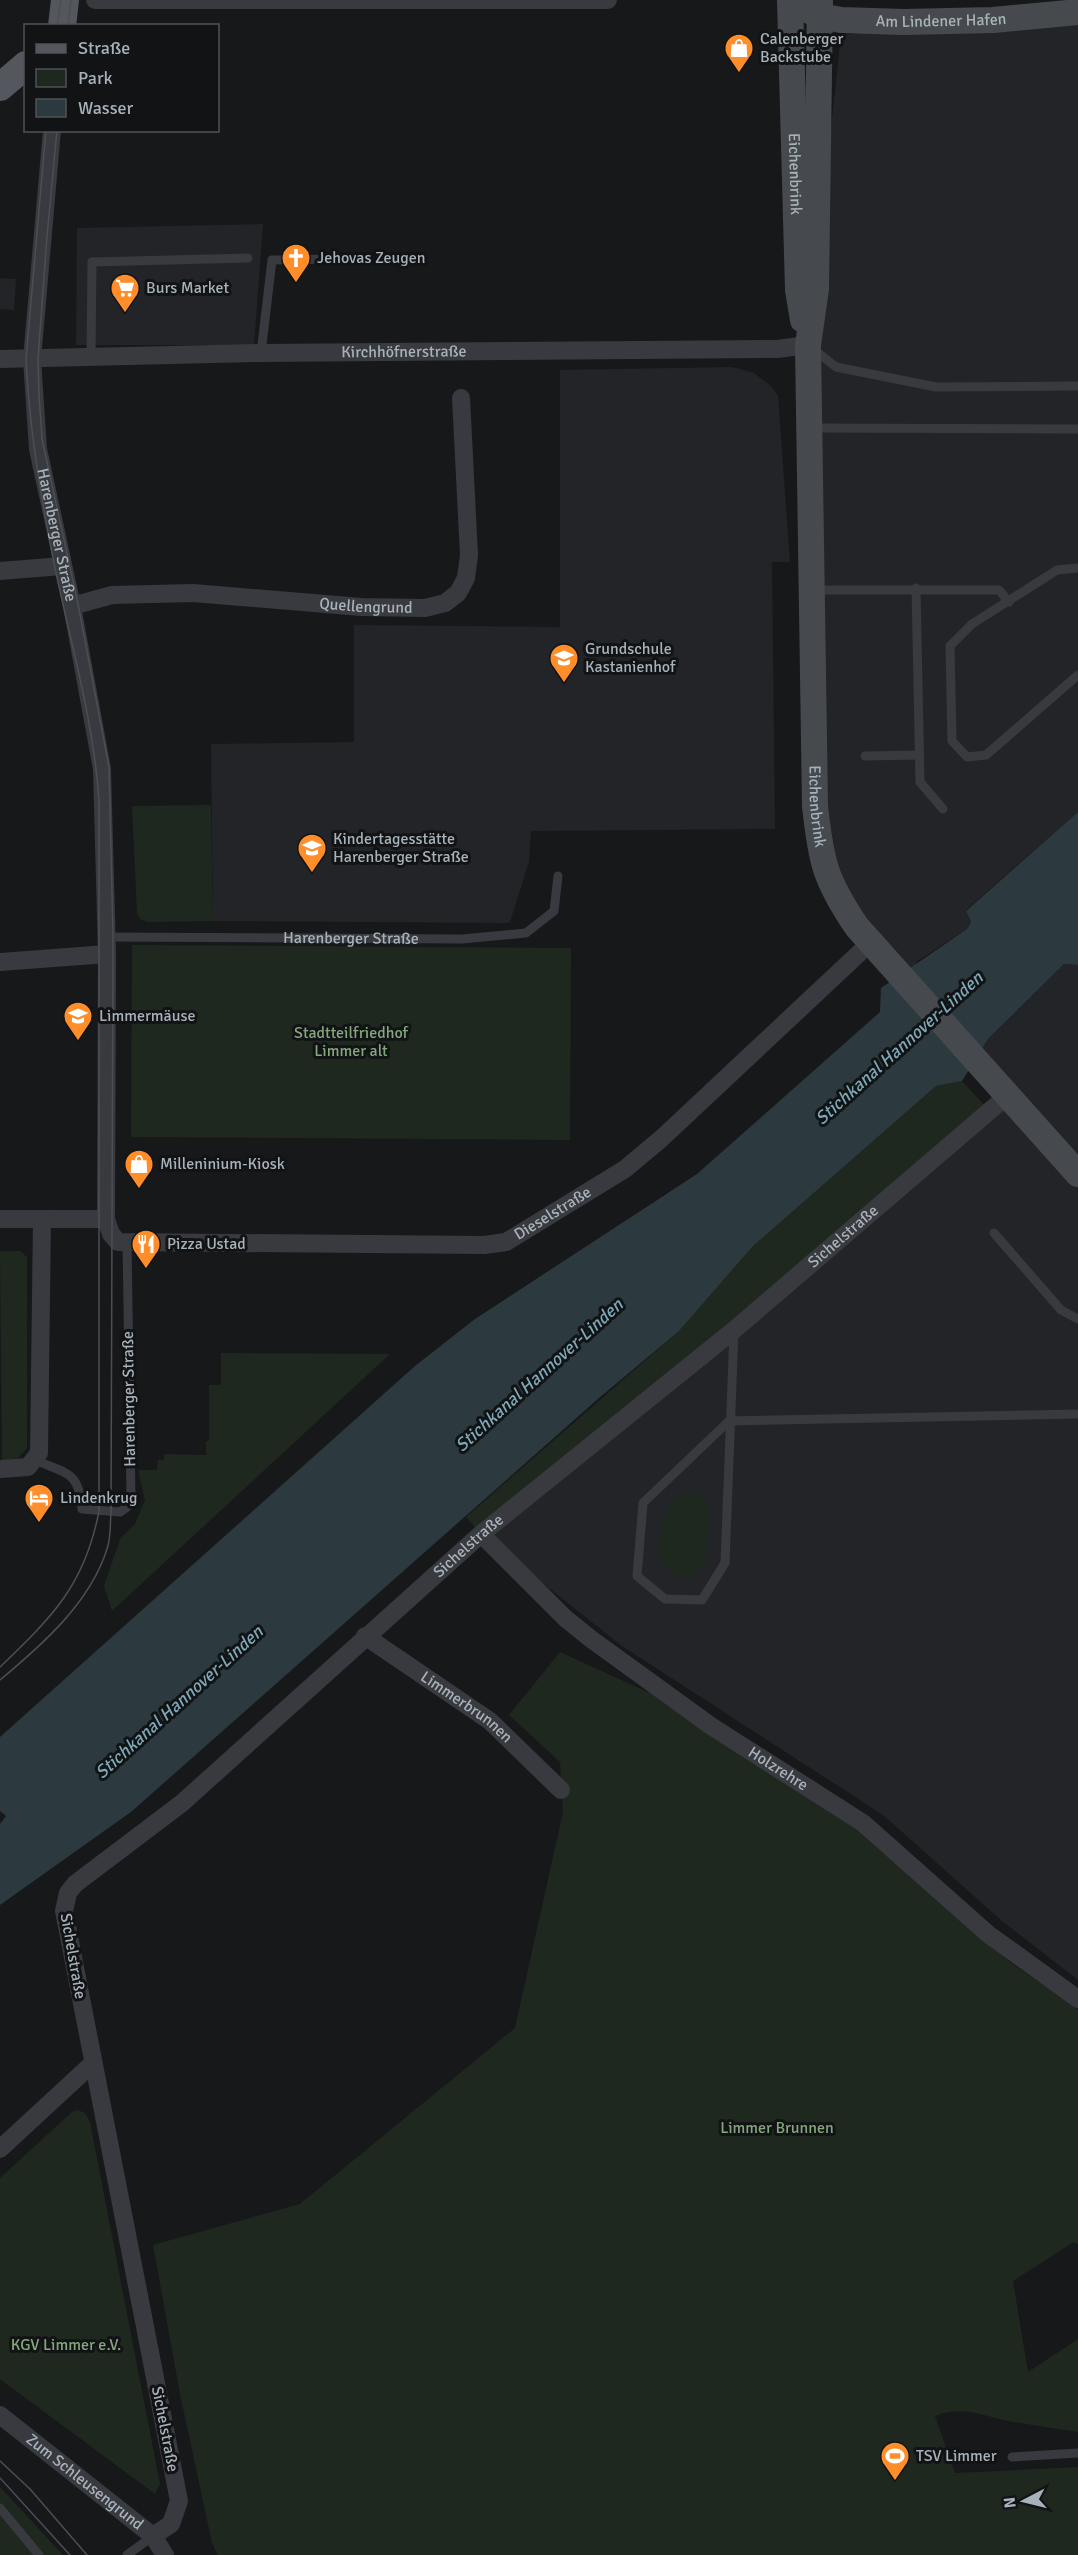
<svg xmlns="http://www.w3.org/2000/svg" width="1078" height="2555" viewBox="0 0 1078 2555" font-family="Signika,sans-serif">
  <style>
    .built { fill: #232427 }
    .green { fill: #1f281f }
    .water { fill: #2c3a3f }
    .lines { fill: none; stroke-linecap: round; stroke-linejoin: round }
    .lane { stroke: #383a3f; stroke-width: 9 }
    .street { stroke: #383a3f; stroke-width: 18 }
    .secondary { stroke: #464a4f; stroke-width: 26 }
    .primary { stroke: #54585e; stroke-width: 28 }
    .tram { stroke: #4b4f54; stroke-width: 1.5 }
    .labels { text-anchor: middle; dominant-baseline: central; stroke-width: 6; stroke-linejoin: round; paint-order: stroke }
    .street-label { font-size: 16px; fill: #a8b2ba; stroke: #121315 }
    .poi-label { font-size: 16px; fill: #a8b2ba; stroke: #121315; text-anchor: start }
    .park-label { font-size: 16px; fill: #84a77e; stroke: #121315 }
    .water-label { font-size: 18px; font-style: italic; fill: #7da8b8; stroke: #121315 }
  </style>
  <rect width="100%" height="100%" fill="#17181a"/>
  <g class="built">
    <path d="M1061,12H1078V812L966,910L971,922L967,929L916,962L988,1039L1064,964L1078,965V1980L1002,1921L883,1815L622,1646L481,1534L1007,1096L826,874L808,345L841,35Z"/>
    <path d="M263,224L254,345H76L77,228Z"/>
    <path d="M0,278L16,279L14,310L0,309Z"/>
    <path d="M732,367L754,373L771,386L778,396L790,562H772L775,829L531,831L529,862L510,922L507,923L213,921L211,744L354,742V625L560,627V370Z"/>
  </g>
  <g class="green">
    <path d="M211,805L213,921L147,922L140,919L137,913L132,806Z"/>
    <path d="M132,945L571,948L570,1140L131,1137Z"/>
    <path d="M962,1081L990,1111L481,1534L466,1517L679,1331L753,1246L936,1086Z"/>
    <path d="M0,1251H20L27,1257V1448L18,1458L2,1461Z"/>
    <path d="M221,1353L390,1354L112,1611L104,1586L120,1539L135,1524L145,1500L138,1470H157L158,1460H164V1454L206,1455V1441H209V1385H221Z"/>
    <path d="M690,1491L704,1497L709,1510L707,1559L695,1576L676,1578L660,1560V1530L672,1500Z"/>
    <path d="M560,1652L663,1699L851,1821L1010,1962L1078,2009V2244L1074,2242L1013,2281L1028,2372L1078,2339V2432C1053,2428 1028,2425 1004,2420C978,2414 961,2406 935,2416L955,2473L1078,2467V2555H218L212,2543L180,2394L153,2245L300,2204L515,2028L563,1812L560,1762L509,1715Z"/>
    <path d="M78,2110L85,2113L90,2122L160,2484L155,2494L0,2379V2178L72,2112Z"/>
    <path d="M0,2487L63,2555H0Z"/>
  </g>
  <path class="water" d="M1078,812V965L1064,964L988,1039L962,1081L936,1086L753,1246L679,1331L599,1398L131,1812L0,1905V1824L6,1816L0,1811V1737L415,1366L475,1319L697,1174L880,1012L881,988L967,929L971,922L966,911Z"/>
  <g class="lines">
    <g class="lane">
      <path d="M812,348L836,367L936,387L1078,386"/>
      <path d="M261,353L272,260L336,259"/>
      <path d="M91,358L92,262L248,258"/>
      <path d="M810,428L1078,429"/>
      <path d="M1078,568L1057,570L972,624L950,646L952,741L967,757L986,755L1078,675"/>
      <path d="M916,588L920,782L943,809"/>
      <path d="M814,590H999L1009,602"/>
      <path d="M865,756L919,755"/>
      <path id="s1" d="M107,937L462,939L526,933L554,911L558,876"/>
      <path d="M994,1233L1061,1310L1078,1319"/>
      <path d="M734,1332L725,1563L702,1600L665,1599L637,1576L643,1503L729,1421L1078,1414"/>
      <path d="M35,1460C67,1474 79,1471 82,1509L120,1512L127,1507L131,1497L127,1243"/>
      <path d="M1012,2457L1078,2453"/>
      <path d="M0,2508L39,2555"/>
      <path d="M127,2555L153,2536"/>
    </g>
    <g class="street">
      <path d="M95,0H608"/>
      <path id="s2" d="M52,130L32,359L38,449L72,606L102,769L107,954L106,1219L111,1234L118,1242L484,1245L506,1242L625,1169L662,1138L870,943"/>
      <path id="s3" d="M0,359L261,353L777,349L808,345"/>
      <path d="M0,571L62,566"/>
      <path id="s4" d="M72,606L112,595L193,593L361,607L425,608L445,603L458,593L466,578L469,555L461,398"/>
      <path d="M0,962L107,954"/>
      <path d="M0,1219H106"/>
      <path d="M0,1469L28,1467L39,1453L42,1219"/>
      <path id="s5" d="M481,1534L565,1618L591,1639L711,1726L863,1823L988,1934L1078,1999"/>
      <path id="s6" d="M365,1636L490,1721L561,1790"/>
      <path d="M0,2149L93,2063"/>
      <path id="s7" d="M0,2415L153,2536L165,2555"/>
      <path id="s8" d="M153,2536L171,2524L179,2501L64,1911L68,1893L75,1884L182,1803L481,1534L734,1330L1007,1096"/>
    </g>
    <g class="secondary">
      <path id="s9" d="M790,0L798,290L803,320"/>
      <path id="s10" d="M820,0L816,289L808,345L815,806C821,862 825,880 857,927L1078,1174"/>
      <path id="s11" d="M805,9L820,16L841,20L904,22L993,20L1078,12"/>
    </g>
    <g class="primary">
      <path d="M62,26L65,0"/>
      <path d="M0,87L26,65"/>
    </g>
    <g class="tram">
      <path d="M57,26L61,0"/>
      <path d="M68,26L71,0"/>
      <path d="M0,1667C52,1617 85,1585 99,1511V801C94,722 71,645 55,568C41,499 29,429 26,359L46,130"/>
      <path d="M0,1680C42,1645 90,1603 107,1549C111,1538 110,1524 111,1512L113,936L109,767L78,604L42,439L39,395L38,359L47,236L57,130"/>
      <path d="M0,2461L30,2489L87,2555"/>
      <path d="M0,2478L70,2555"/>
    </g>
  </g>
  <defs>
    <g id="shop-pin" transform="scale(1.5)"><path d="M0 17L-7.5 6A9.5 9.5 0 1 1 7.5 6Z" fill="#ff8d2a" stroke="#121315"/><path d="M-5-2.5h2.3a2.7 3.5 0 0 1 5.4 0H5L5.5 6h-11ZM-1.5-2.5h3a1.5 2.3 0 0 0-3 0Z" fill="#fff"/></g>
    <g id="church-pin" transform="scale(1.5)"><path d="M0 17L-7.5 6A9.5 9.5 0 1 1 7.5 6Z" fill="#ff8d2a" stroke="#121315"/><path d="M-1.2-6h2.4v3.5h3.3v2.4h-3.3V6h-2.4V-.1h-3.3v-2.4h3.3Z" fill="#fff"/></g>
    <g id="supermarket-pin" transform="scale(1.5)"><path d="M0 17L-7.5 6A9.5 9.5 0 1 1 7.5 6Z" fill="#ff8d2a" stroke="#121315"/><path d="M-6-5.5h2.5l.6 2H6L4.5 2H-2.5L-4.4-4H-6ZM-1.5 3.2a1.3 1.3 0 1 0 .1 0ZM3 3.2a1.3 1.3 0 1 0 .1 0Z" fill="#fff"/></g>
    <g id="school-pin" transform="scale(1.5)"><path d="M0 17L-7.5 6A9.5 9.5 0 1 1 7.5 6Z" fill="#ff8d2a" stroke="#121315"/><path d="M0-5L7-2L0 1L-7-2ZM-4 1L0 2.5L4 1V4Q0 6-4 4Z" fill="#fff"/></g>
    <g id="restaurant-pin" transform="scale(1.5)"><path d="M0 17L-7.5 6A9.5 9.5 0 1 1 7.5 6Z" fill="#ff8d2a" stroke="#121315"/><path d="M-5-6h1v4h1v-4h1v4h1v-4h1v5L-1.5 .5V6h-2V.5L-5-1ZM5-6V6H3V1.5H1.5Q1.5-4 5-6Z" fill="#fff"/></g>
    <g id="hotel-pin" transform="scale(1.5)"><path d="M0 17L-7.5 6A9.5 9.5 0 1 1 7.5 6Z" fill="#ff8d2a" stroke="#121315"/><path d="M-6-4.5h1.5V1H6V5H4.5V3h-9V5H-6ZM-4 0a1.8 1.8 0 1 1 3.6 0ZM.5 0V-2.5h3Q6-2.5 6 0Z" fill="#fff"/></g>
    <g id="stadium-pin" transform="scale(1.5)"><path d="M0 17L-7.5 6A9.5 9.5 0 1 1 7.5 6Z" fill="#ff8d2a" stroke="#121315"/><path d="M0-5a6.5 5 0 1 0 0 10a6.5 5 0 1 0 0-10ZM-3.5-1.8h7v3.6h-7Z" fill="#fff"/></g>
  </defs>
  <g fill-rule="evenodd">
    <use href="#shop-pin" x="739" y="48"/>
    <use href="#church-pin" x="296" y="258"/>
    <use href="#supermarket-pin" x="125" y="288"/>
    <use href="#school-pin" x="564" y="658"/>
    <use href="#school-pin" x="312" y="848"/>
    <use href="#school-pin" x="78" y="1016"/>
    <use href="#shop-pin" x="139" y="1164"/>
    <use href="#restaurant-pin" x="146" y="1244"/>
    <use href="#hotel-pin" x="39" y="1498"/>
    <use href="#stadium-pin" x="895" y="2456"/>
  </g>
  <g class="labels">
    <g class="street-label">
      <text stroke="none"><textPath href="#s11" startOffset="138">Am Lindener Hafen</textPath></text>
      <text stroke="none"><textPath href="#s9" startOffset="174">Eichenbrink</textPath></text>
      <text stroke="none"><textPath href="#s3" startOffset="404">Kirchhöfnerstraße</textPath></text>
      <text stroke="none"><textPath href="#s2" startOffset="408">Harenberger Straße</textPath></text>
      <text stroke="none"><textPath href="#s4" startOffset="296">Quellengrund</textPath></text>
      <text stroke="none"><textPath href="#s10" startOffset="807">Eichenbrink</textPath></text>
      <text stroke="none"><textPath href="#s1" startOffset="244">Harenberger Straße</textPath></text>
      <text stroke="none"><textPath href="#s2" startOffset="1566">Dieselstraße</textPath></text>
      <text stroke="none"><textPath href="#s8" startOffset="1682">Sichelstraße</textPath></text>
      <text transform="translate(129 1399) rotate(-91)">Harenberger Straße</text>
      <text stroke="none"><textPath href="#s8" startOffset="1196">Sichelstraße</textPath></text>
      <text stroke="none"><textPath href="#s6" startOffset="124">Limmerbrunnen</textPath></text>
      <text stroke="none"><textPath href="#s5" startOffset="380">Holzrehre</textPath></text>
      <text transform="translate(73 1956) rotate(80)">Sichelstraße</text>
      <text transform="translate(165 2429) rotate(79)">Sichelstraße</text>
      <text stroke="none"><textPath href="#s7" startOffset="108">Zum Schleusengrund</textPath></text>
    </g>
    <g class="poi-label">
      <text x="760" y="39">Calenberger<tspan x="760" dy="18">Backstube</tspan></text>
      <text x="317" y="258">Jehovas Zeugen</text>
      <text x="146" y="288">Burs Market</text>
      <text x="585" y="649">Grundschule<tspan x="585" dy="18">Kastanienhof</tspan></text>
      <text x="333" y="839">Kindertagesstätte<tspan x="333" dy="18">Harenberger Straße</tspan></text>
      <text x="99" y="1016">Limmermäuse</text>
      <text x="160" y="1164">Milleninium-Kiosk</text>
      <text x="167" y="1244">Pizza Ustad</text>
      <text x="60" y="1498">Lindenkrug</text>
      <text x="916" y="2456">TSV Limmer</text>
    </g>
    <g class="park-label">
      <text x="351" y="1033">Stadtteilfriedhof<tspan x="351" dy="18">Limmer alt</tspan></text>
      <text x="777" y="2128">Limmer Brunnen</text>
      <text x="66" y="2345">KGV Limmer e.V.</text>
    </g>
    <g class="water-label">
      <text transform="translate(899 1048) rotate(-42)">Stichkanal Hannover-Linden</text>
      <text transform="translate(539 1375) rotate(-42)">Stichkanal Hannover-Linden</text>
      <text transform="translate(179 1702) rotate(-42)">Stichkanal Hannover-Linden</text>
    </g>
  </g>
  <rect x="24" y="24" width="195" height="108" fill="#121315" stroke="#4e5357" stroke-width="1.5"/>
  <rect x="36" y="44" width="30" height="9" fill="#54585e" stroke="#4e5357" stroke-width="1.5"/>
  <text x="78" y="54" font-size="18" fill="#a8b2ba">Straße</text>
  <rect x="36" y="69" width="30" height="18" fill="#1f281f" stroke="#4e5357" stroke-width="1.5"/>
  <text x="78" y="84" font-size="18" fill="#a8b2ba">Park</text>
  <rect x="36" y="99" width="30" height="18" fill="#2c3a3f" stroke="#4e5357" stroke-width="1.5"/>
  <text x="78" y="114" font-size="18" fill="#a8b2ba">Wasser</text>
  <g transform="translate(1024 2501) rotate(263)" stroke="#121315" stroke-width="4.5" paint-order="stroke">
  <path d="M0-4.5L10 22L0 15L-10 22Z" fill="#a8b2ba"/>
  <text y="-9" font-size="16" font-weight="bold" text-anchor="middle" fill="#a8b2ba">N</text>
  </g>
</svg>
